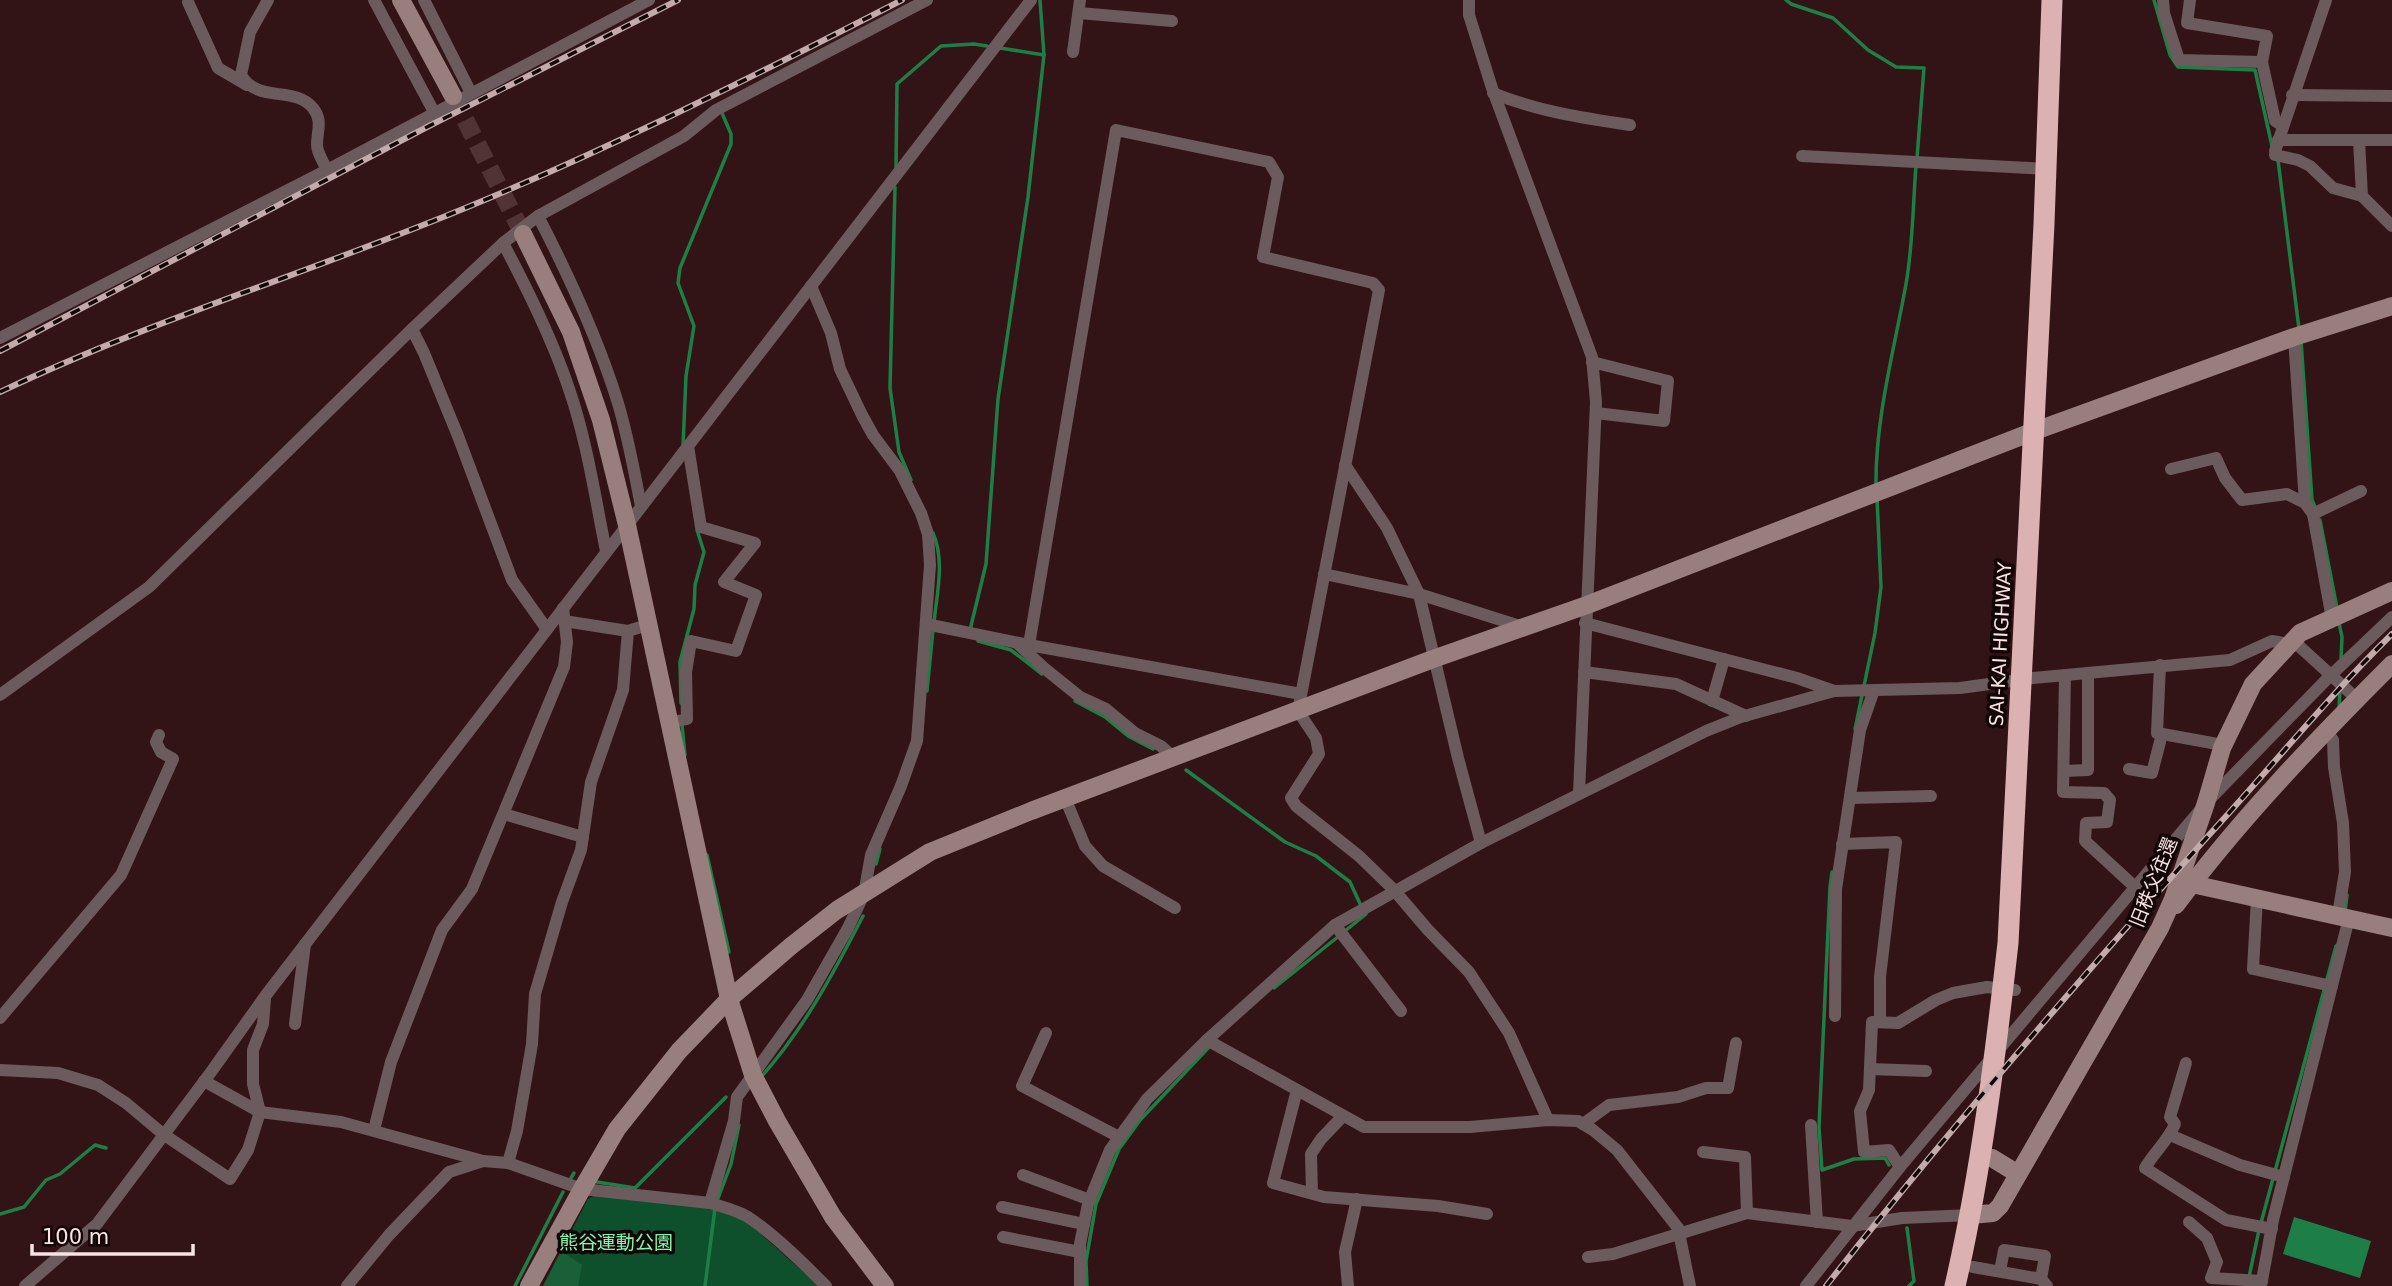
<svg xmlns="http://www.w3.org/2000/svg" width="2392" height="1286" viewBox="0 0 2392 1286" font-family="'DejaVu Sans','Noto Sans JP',sans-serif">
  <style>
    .green { fill: #0f502c }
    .forest { fill: #196038 }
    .water { fill: #1e7e48 }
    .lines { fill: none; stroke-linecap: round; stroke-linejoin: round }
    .stream { stroke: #1e7e48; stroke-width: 3.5 }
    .secondary-tunnel { stroke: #503335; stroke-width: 18; stroke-dasharray: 18 9; stroke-linecap: butt }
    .street { stroke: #6c5b5c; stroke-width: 12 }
    .secondary { stroke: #997e7e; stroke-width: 18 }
    .highway { stroke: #dbb1b2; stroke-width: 21 }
    .rail-casing { stroke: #c3abab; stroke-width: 6 }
    .rail { stroke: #110505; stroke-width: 3.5; stroke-dasharray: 10; stroke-linecap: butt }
    .labels { text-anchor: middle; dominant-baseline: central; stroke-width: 7; stroke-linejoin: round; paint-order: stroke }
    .street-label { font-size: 19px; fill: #f8e2e2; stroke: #110505 }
    .park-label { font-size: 19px; fill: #81f6aa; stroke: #110505 }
  </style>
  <rect width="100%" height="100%" fill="#321416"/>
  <path class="green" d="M594,1196L713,1207L745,1220L819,1286H543L588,1199Z"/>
  <path class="forest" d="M561,1251L582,1265L578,1286H543Z"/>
  <path class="water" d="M2294,1217L2371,1241L2360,1278L2283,1254Z"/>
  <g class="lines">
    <g class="stream">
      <path d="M1786,0L1791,4L1833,18L1868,50L1896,67L1924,68L1917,158"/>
      <path d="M2154,0L2170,55L2178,67L2255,70L2272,146"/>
      <path d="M1000,48L1044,55"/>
      <path d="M2278,160L2299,329"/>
      <path d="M896,167L897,84L941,46L974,44L987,46"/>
      <path d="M895,187L890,388L899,452L911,480"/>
      <path d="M2301,340L2312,500L2316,509"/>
      <path d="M683,446L686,376L694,326L678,283L680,268L731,144V134L722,113"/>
      <path d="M1876,487C1875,419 1894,351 1906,284C1913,245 1913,204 1916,165"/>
      <path d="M2320,520L2337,608"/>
      <path d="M933,533C945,560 937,593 934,622"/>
      <path d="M2339,623L2342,637L2341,660"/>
      <path d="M970,630L986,564L998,399L1028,197L1044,55L1040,0"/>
      <path d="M978,641L1011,650L1042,674"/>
      <path d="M927,691L933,630"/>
      <path d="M1075,701L1105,717L1128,736L1153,749"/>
      <path d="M681,703L680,662L694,609L695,585L704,552L697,530"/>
      <path d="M2339,709L2340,689"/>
      <path d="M682,725L685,755"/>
      <path d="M1855,729L1875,633L1881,587L1877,498"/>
      <path d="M1186,770L1285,842L1316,856L1350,882L1362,908"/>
      <path d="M707,855L729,952"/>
      <path d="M876,864L880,849"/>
      <path d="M1832,872L1830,887L1819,1127L1822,1170L1854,1159L1885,1158L1889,1165"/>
      <path d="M2345,912L2347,895"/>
      <path d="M1345,931L1366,914"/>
      <path d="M1274,988L1339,936"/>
      <path d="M760,1078C803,1031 834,972 863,916"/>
      <path d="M571,1178L574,1173"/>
      <path d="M597,1182L635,1188L726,1097"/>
      <path d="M717,1201L731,1164L739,1125"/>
      <path d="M0,1214L24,1207L46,1180L60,1174L95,1145L106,1148"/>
      <path d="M2261,1223L2336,946"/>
      <path d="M1907,1228L1914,1281L1909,1286"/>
      <path d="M2249,1277L2259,1230"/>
      <path d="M515,1286L563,1192"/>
      <path d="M705,1286L715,1208"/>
      <path d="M1087,1286L1086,1261L1096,1204L1119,1149L1141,1119L1211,1045"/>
    </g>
    <path class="secondary-tunnel" d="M453,96L523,234"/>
    <g class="street">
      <path d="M268,0L250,32L241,75C258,104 294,85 313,108C323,121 317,130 317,145C317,153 324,163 327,170"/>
      <path d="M374,0L434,112"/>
      <path d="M424,0L471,93"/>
      <path d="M1469,0V15L1492,88L1592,357L1596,402L1579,793"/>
      <path d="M2163,0L2164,13L2179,60L2262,62"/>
      <path d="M2190,0L2187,23L2267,36L2262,62L2275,121L2283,126"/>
      <path d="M188,2L218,68L247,85"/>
      <path d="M1079,13L1172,21"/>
      <path d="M1073,52L1080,0"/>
      <path d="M1493,93C1536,111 1583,118 1630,125"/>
      <path d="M2292,95L2392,96"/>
      <path d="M2278,140H2392"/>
      <path d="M2275,151L2326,0"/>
      <path d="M2275,155L2298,160L2310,166L2333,188L2362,196L2359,140"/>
      <path d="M1802,156L2046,169"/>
      <path d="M2362,196L2392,226"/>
      <path d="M538,216C569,276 597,336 617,400C628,435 634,471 641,506"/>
      <path d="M503,243C528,290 552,338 569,389C587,441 595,497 606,551"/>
      <path d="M412,329L424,353L458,436L512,580L546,628"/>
      <path d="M2294,337L2305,503L2313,514L2332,619"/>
      <path d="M0,338L327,170L649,0"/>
      <path d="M1592,362L1668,381L1664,421L1596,413"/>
      <path d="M1345,465L1387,528L1419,594L1458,758L1481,843"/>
      <path d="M2171,469L2216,458L2225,478L2242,500L2287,494L2305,503"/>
      <path d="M2313,514L2361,491"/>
      <path d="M1324,574L1419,594L1523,627"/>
      <path d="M564,621L628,631"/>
      <path d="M1585,623L1797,678L1834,691"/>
      <path d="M926,624L1029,645L1301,694"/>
      <path d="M1017,643L1044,668L1080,697L1106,709L1135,733L1161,746L1174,758"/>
      <path d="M1029,645L1116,130L1269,162L1278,177L1263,257L1373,283L1379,290L1298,711L1316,738L1319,754L1291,798L1296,806L1359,856L1394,890L1428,930L1469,972L1509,1033L1548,1120"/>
      <path d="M2160,665L2157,733L2223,745"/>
      <path d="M1584,672L1676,684L1746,716"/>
      <path d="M2065,675L2063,792L2104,793L2110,800L2107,822L2086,823L2085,841L2135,887"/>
      <path d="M0,695L149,587L412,329L503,243L538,216L684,136L716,110L927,0"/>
      <path d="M1712,701L1724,659"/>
      <path d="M668,723L687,719L686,672L691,641L736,651L756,595L724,582L755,543L701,527L688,446"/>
      <path d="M2326,731L2333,740L2334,767L2343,823L2345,872L2338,915"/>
      <path d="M2129,769L2152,773L2162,734"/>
      <path d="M2064,771L2088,770V673"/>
      <path d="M1065,798L1085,846L1103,866L1175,908"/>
      <path d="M1851,798L1931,796"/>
      <path d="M504,814L583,837"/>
      <path d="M1842,844L1896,842L1880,977V1021"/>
      <path d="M2257,898L2253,969L2332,986"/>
      <path d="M1335,925L1401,1011"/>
      <path d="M1835,1016L1836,889L1860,730L1874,690"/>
      <path d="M0,1018L121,875L173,759L161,752L156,742L159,735"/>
      <path d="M295,1024L305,944"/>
      <path d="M1046,1033L1022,1086L1119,1137"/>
      <path d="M1207,1040L1364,1127H1470L1548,1120L1578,1121L1593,1130L1617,1150L1678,1228L1690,1286"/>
      <path d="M2186,1063L2170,1117L2175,1124C2168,1141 2154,1152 2145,1168L2226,1220L2272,1229"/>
      <path d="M1870,1069L1926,1071"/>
      <path d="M0,1070L58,1073L98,1085L126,1103L163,1134L230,1179L248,1150L260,1112L253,1084V1050L263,1024L265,999"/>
      <path d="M204,1081L260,1112L341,1122L483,1161L508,1163L582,1189L710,1203C723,1207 740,1211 751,1219C778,1238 803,1263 826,1286"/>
      <path d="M1297,1090L1273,1183L1324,1197L1438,1206L1487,1214"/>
      <path d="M1583,1124L1609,1105L1678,1097L1706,1088H1728L1736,1043"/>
      <path d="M1811,1125L1817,1222"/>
      <path d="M374,1130L391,1062L442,930L472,889L564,667L567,642L563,608"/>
      <path d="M2170,1135L2240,1165L2284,1177"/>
      <path d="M1703,1152L1745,1157L1747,1213"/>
      <path d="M508,1163L517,1131L532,1044L535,994L562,902L581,850L591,782L623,690L628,631L647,625"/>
      <path d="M1900,1167L1889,1150L1864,1152L1860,1111L1869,1090L1872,1022L1898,1023L1936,1000L1953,993L1987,987L2015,990"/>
      <path d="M1023,1175L1090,1200"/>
      <path d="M1312,1193L1311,1154L1321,1139L1343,1116"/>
      <path d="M710,1203L734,1121L737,1097L807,1000L848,928L864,894L871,855L901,786L917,741L930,565L928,534L921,513L900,471L873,435L862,415L840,369L831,333L811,286"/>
      <path d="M1002,1207L1084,1224"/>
      <path d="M2189,1222L2207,1238L2217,1262L2211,1278L2262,1281"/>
      <path d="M1003,1237L1080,1252"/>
      <path d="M1588,1257L1613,1254L1747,1213L1852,1226L1902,1218L1971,1215"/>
      <path d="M1973,1267L2041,1279L2047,1286"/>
      <path d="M2000,1271L2004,1250L2045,1256L2041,1279"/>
      <path d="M25,1286L97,1224L211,1072L266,995L1031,0"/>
      <path d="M347,1286L389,1235L449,1172L483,1161"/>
      <path d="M1080,1286V1244L1088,1204L1110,1150L1147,1099L1207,1040L1335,925L1481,843L1706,731L1741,717L1834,691L1960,688L2033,678L2230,660L2272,641L2299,646L2357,699"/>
      <path d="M1348,1286L1345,1252L1357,1199"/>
      <path d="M1806,1286L1900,1167L2206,803L2328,678L2392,617"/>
      <path d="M2261,1286L2273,1220L2349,918"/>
    </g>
    <g class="secondary">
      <path d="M401,0L453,96"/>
      <path d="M523,234L571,332L601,420L627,525L729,999L753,1075L777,1121L833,1217L885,1286"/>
      <path d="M2192,884L2392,928"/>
      <path d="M2176,905C2240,819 2316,740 2392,664"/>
      <path d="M1992,1158L2018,1174"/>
      <path d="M1971,1215L1993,1213L2000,1206L2160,928L2173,899L2206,803L2222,748L2253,684L2300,633L2392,591"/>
      <path d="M529,1286L582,1189L617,1129L679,1051L729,999L791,946L837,910L930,852L1031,811L1433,659L1587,605L2032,432L2294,337L2392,306"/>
    </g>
    <path class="highway" d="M1955,1286C1981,1173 1995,1058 2008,943L2044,224L2052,0"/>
    <g class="rail-casing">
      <g id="rail">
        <path d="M0,351L429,126L678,0"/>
        <path d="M0,392C137,327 282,281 423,225C588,160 745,81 902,0"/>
        <path d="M1826,1286C1954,1123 2089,968 2228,814C2282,754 2334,691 2392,634"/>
      </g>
    </g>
    <use href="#rail" class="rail"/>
  </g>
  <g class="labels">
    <g class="street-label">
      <text transform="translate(2000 644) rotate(-87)">SAI-KAI HIGHWAY</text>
      <text transform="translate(2153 882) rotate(-68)">旧秩父往還</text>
    </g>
    <g class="park-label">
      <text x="616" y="1242">熊谷運動公園</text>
    </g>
  </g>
  <path d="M32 1244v10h161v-10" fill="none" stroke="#f8e2e2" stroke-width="3.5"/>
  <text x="42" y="1244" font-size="21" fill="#f8e2e2" stroke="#110505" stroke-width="5" paint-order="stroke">100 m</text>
</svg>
